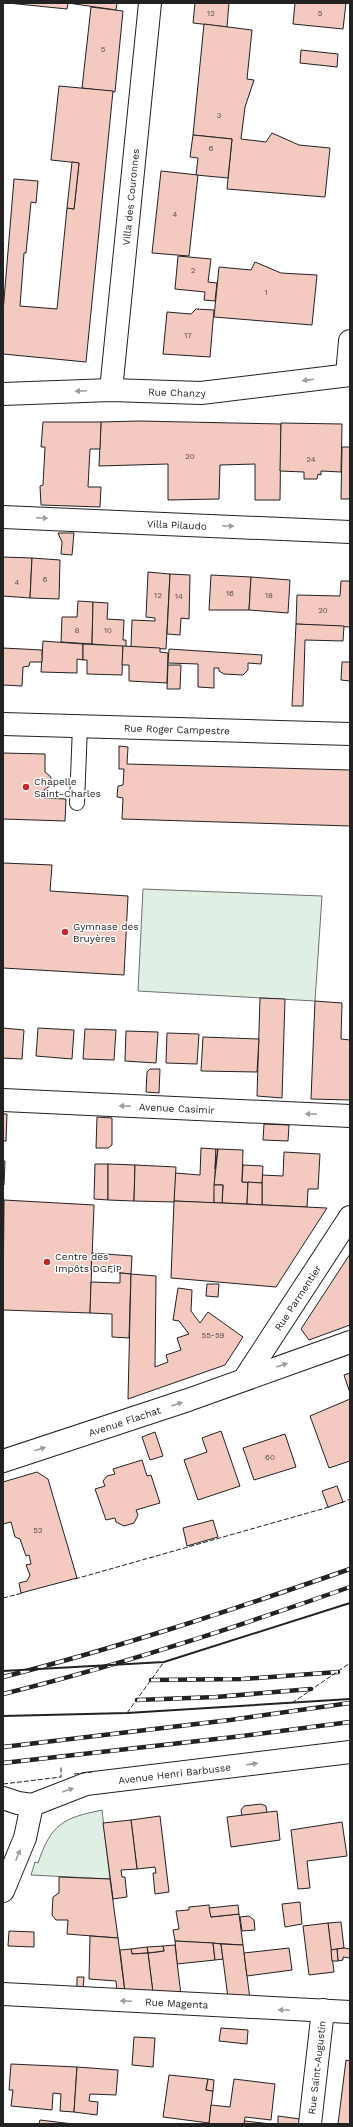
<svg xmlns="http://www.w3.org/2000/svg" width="353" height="2127" viewBox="0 0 353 2127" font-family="'Work Sans',sans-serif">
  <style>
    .green { fill: #e0efe3; stroke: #6f6f6f }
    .building { fill: #f3c9c0; stroke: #222 }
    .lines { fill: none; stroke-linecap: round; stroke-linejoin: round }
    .lane-casing { stroke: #222; stroke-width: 16 }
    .street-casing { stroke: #222; stroke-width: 24 }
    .lane { stroke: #fff; stroke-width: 14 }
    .street { stroke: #fff; stroke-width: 22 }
    .rail-casing { stroke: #222; stroke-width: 4.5 }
    .rail { stroke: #fff; stroke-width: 3; stroke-dasharray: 9; stroke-linecap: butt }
    .fence { stroke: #222; stroke-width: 1; stroke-dasharray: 5 2; stroke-linecap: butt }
    .wall { stroke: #222; stroke-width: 2 }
    .oneway { fill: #9c9c9c }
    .poi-dot { fill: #c62828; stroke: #fff; stroke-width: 1.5 }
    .labels { text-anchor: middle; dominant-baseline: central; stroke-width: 3; stroke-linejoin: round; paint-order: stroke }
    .number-label { font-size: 8px; fill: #564c4a }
    .street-label { font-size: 10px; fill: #222; stroke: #fff }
    .poi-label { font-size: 10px; fill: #222; stroke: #fff; text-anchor: start }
  </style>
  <rect width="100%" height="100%" fill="#fff"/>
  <g class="green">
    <path d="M143,889L322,896L315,1001L138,991Z"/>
    <path d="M102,1810L110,1879L31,1875L35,1862L38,1863C51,1824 63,1818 102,1810Z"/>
  </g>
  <g class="building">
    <path d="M8,3H68L67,9Z"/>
    <path d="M68,3H117L116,10Z"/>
    <path d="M195,3H229L227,27L193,23Z"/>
    <path d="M295,3H346L343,29L293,24Z"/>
    <path d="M91,7L123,11L115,92L82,88Z"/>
    <path d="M204,24L252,30L247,79L254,80L245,107L241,139L266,142L272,133L299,145L330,148L325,197L227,189L232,139L193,135Z"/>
    <path d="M301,50L338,54L337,67L300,63Z"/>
    <path d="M59,86L113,91L86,362L3,354V312L14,179L38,181L36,203L31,202L26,253H24L20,306L57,309L67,208L74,209L79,163L51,160Z"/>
    <path d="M193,135L232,139L228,178L196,175L198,158L190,157Z"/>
    <path d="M72,162L79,163L74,209L67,208Z"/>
    <path d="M161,171L198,175L189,256L152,253Z"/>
    <path d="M178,256L211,259L208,282L217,283L215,301L204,300L205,292L175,289Z"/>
    <path d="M255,262L281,273L317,275L312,325L214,317L219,267L251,270Z"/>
    <path d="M196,309L214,310L210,357L163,354L167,312L191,314Z"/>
    <path d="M139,421L281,424L280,500H255V464L220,465L219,499L168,500V464L99,466L101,422Z"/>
    <path d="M43,422H101L100,449H90L88,487H101L100,507L41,505L40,486L43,485L45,447H41Z"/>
    <path d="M281,423L342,424L341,472L321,471V475L318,474L317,479H304V472L280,471Z"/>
    <path d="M342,447H350V499H341Z"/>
    <path d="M58,533H74L72,555L61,554L62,542Z"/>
    <path d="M3,557L32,558L30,598L3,596Z"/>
    <path d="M32,558L60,560L59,599L30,598Z"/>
    <path d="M148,572L170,574L166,649L131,647L132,620L155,621V618L146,617Z"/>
    <path d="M170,574L190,575L189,619L181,618L180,635L167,634Z"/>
    <path d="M211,575L251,577L249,610H209Z"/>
    <path d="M251,577L290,580L288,613L249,610Z"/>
    <path d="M341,581H350V627L296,624L297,595L340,596Z"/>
    <path d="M78,601L93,602L92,644L61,642L62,617H77Z"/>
    <path d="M93,602L108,603L107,619L124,620L123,640H126V647L92,644Z"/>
    <path d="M296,624L344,626L343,641L305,640L303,706H292Z"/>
    <path d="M43,641L83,644V660L77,659V673L41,672Z"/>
    <path d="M83,644L123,646L122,675L87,674V660H83Z"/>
    <path d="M123,646L160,648V652L168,653L167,683L129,681V665H122Z"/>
    <path d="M3,648L42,650V662H30L29,666L23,667L22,686L3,685Z"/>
    <path d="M169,649L262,655L261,664L248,663V670L243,675L224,674L219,671V668H214V688L198,687V664L168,663Z"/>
    <path d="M342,662H350V681L341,680Z"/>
    <path d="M168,665H181L180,689H167Z"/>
    <path d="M119,746L128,747L127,764L350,770V826L122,819L123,798L117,797L118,786L123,785L124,769H119Z"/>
    <path d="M3,753L45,754V772L50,776L52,781L50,786L44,790V798L66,799L65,821L3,819Z"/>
    <path d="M3,863L52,865L50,891L128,896L124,975L3,968Z"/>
    <path d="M260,998L285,999L282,1098L257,1096Z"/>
    <path d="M315,1001L342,1003L341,1039L350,1040V1100L311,1099Z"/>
    <path d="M3,1028L24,1030L22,1059L3,1058Z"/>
    <path d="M38,1028L74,1030L72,1059L36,1056Z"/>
    <path d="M85,1029L116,1030L114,1060L83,1059Z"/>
    <path d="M126,1031L158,1032L156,1063L125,1061Z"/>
    <path d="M167,1033L199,1034L197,1064L166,1063Z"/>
    <path d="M203,1037L259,1039L257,1072L201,1071Z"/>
    <path d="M150,1069H160L159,1093L146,1092L147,1072Z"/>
    <path d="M3,1114H7L6,1141H3Z"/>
    <path d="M97,1117L112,1118V1145L108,1148H96Z"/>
    <path d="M264,1124L289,1125L288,1141L263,1140Z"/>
    <path d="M201,1148L216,1149L214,1203L174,1201L175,1173L200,1175Z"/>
    <path d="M216,1149H218L215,1169Z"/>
    <path d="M218,1149L243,1150L242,1182H248L247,1204L222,1203L223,1185H214Z"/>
    <path d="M284,1152L320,1154L318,1189H308L307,1207L262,1205V1175L283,1176Z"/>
    <path d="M3,1161H5L4,1185H3Z"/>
    <path d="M95,1164H108V1200L94,1199Z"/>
    <path d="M108,1164L135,1165L134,1201L108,1200Z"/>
    <path d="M135,1165L176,1167L174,1202L134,1201Z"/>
    <path d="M243,1165L263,1166L262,1183L242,1182Z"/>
    <path d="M248,1182L262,1183V1205L247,1204Z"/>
    <path d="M214,1185H223L222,1203H214Z"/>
    <path d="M4,1200L94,1205L90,1313L3,1310Z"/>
    <path d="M174,1201L222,1203L327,1208L276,1287L171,1278Z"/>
    <path d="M92,1253L132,1256L131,1274L91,1270Z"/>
    <path d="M350,1254V1325L309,1340L301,1329Z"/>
    <path d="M120,1273L131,1274L129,1338L112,1337V1314L90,1313L91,1282L120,1283Z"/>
    <path d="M131,1274L156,1276L155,1367L168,1362L166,1355L181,1350L177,1338L189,1334L179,1321L173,1320L178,1288L192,1290L191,1311L200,1323L208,1312L243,1337L225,1365L128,1399Z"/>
    <path d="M207,1284H219L218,1297L206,1296Z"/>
    <path d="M350,1373V1393L344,1375Z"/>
    <path d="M350,1399V1461L329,1468L310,1416Z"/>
    <path d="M221,1431L240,1486L198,1500L184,1460L207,1452L202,1438Z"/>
    <path d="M155,1432L163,1456L150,1460L142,1437Z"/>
    <path d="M285,1434L296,1467L254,1480L243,1448Z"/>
    <path d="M142,1460L147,1476L151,1475L160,1503L136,1510L138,1515L134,1523L124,1526L116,1522L115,1518L106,1520L95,1489L105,1486L103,1481L107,1476L115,1474L113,1469Z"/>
    <path d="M37,1472L48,1479L77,1578L21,1593L19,1583L27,1581L30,1575L26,1565L31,1564L29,1555L26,1556L20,1539L15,1537L11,1522L3,1524V1482Z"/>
    <path d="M337,1486L343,1502L328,1507L322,1491Z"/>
    <path d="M213,1520L218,1537L187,1546L183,1528Z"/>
    <path d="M261,1804L266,1806L267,1813L242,1816L241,1810L244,1806Z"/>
    <path d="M277,1811L280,1840L231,1847L227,1817Z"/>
    <path d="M160,1816L169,1892L155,1894L153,1873H156L155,1867L137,1869L131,1820Z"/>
    <path d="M131,1820L137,1869L121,1870L122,1877H125L127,1897L113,1899L103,1823Z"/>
    <path d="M342,1822L347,1856L307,1861L310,1888L298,1889L291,1830Z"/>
    <path d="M59,1877L110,1879L118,1938L67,1934L68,1920H56L52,1915L53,1897L59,1893Z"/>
    <path d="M300,1902L302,1924L285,1927L282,1904Z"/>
    <path d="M209,1905L211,1917L239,1914L243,1945L175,1941L173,1930L179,1929L176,1911L189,1910V1907Z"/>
    <path d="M238,1905L239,1914L211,1917L209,1908Z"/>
    <path d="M249,1916L254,1920L255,1930L242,1931L240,1917Z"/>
    <path d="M341,1922L344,1948L331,1950L328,1923Z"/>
    <path d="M328,1923L334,1972L309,1975L303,1926Z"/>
    <path d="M9,1931L34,1932V1947L8,1946Z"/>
    <path d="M90,1936L118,1938L125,1992L117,1991L116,1981L89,1979Z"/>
    <path d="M175,1941L213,1943L215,1960L177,1964Z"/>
    <path d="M213,1943L221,1944L223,1959L215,1960Z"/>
    <path d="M221,1944L243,1945L250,1999L228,1998Z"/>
    <path d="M175,1945L181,1995L153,1993L148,1953L164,1951L163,1946Z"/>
    <path d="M163,1946L164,1951L148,1953L147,1947Z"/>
    <path d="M147,1947L148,1953L132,1954L131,1949Z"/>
    <path d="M289,1948L292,1970L247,1976L244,1953Z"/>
    <path d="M344,1948L350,1949V1958L343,1957V1960L338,1961L337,1949Z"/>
    <path d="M131,1949L132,1954L148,1953L153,1993L125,1992L120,1950Z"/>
    <path d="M337,1949L338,1961H332L331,1950Z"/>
    <path d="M77,1977H84L83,1989H77Z"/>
    <path d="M221,2028L248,2030L247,2044L219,2041Z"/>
    <path d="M134,2037L155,2038L153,2067L132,2065Z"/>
    <path d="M346,2060L350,2061V2124H338Z"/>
    <path d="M11,2064L77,2067L74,2112L60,2111L61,2094L53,2093L52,2110L11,2106L13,2090H9Z"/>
    <path d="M77,2067L118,2070L116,2095L90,2094L89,2101L98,2102L97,2115L74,2112Z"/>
    <path d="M169,2075L208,2079L206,2090L213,2091L209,2123L163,2117Z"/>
    <path d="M208,2079L214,2080L213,2091L206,2090Z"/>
    <path d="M234,2079L275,2084L271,2120L245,2117L244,2124H209L211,2105L230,2107Z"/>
    <path d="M278,2116L300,2119V2124H278Z"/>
    <path d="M40,2120L73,2124H39Z"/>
    <path d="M245,2121L271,2124H244Z"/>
  </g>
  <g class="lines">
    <g class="lane-casing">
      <path id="lane" d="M77,803L80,726"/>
    </g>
    <g class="street-casing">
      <g id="street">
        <path d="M347,375L350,341"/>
        <path id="s1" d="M111,390L150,3"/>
        <path id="s2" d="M3,394L111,390L201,393L350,375"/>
        <path id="s3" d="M3,517L350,532"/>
        <path id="s4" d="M3,724L350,734"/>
        <path id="s5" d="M3,1100L350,1116"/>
        <path id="s6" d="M245,1378L350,1217"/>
        <path id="s7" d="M3,1461L188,1400L350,1342"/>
        <path id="s8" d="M3,1798L18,1803L32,1805L86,1784L350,1752"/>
        <path d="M3,1891L25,1838L32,1805"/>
        <path id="s9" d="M3,1994L350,2012"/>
        <path id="s10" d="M310,2124L323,2010"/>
      </g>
    </g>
    <use href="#lane" class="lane"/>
    <use href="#street" class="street"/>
    <g class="rail-casing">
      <g id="rail">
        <path d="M3,1677C121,1647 235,1609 350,1569"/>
        <path d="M151,1680L243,1679L338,1672"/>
        <path d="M3,1694C121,1665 236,1627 350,1587"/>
        <path d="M137,1700L216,1697L311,1689"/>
        <path d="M3,1747L230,1720L350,1703"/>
        <path d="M3,1763L234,1737L350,1722"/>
      </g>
    </g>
    <use href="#rail" class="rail"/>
    <g class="fence">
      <path d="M341,1503L350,1499"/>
      <path d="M75,1579L329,1507"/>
      <path d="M3,1598L23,1593"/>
      <path d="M292,1703L350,1663"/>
      <path d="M127,1713L164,1662"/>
      <path d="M74,1774L92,1772"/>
      <path d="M3,1784L61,1777V1766"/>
    </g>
    <g class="wall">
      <path d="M3,1671L164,1662L350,1603"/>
      <path d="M3,1716L127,1713L350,1699"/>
    </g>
  </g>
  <defs><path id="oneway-solid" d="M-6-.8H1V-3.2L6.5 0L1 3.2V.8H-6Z"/></defs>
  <g class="oneway">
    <use href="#oneway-solid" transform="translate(308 380) rotate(173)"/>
    <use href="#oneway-solid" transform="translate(81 391) rotate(178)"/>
    <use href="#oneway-solid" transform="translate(42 518) rotate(3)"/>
    <use href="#oneway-solid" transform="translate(228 526) rotate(3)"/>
    <use href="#oneway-solid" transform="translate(125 1106) rotate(-177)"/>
    <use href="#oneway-solid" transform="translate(311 1114) rotate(-177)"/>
    <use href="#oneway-solid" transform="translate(282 1365) rotate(-19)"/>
    <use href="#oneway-solid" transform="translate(177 1404) rotate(-19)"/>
    <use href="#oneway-solid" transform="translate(40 1449) rotate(-18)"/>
    <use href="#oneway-solid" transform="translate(252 1764) rotate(-7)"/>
    <use href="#oneway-solid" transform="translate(68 1790) rotate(-19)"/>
    <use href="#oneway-solid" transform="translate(18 1855) rotate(-68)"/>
    <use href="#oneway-solid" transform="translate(126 2001) rotate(-177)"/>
    <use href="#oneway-solid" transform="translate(284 2010) rotate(-177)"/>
  </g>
  <g class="poi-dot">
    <circle cx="26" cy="787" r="4"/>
    <circle cx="65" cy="932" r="4"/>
    <circle cx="47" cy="1262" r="4"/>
  </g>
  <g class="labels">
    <g class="number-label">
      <text x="211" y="13">12</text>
      <text x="320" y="13">5</text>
      <text x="103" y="49">5</text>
      <text x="219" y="115">3</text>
      <text x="211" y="148">6</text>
      <text x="175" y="214">4</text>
      <text x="193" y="270">2</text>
      <text x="266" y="292">1</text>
      <text x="188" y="335">17</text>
      <text x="190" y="456">20</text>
      <text x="311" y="459">24</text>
      <text x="45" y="579">6</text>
      <text x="17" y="582">4</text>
      <text x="230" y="593">16</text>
      <text x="158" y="595">12</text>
      <text x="269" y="595">18</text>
      <text x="179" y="596">14</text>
      <text x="323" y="610">20</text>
      <text x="77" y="630">8</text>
      <text x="108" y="630">10</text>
      <text x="213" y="1335">55-59</text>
      <text x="270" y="1457">60</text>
      <text x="38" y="1530">52</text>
    </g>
    <g class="street-label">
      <text stroke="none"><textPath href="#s1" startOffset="194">Villa des Couronnes</textPath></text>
      <text stroke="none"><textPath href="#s2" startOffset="174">Rue Chanzy</textPath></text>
      <text stroke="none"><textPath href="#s3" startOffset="174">Villa Pilaudo</textPath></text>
      <text stroke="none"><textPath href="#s4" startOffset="174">Rue Roger Campestre</textPath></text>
      <text stroke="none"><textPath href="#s5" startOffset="174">Avenue Casimir</textPath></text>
      <text stroke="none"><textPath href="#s6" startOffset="96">Rue Parmentier</textPath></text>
      <text stroke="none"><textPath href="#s7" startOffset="128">Avenue Flachat</textPath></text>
      <text stroke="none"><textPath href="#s8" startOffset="177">Avenue Henri Barbusse</textPath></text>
      <text stroke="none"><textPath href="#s9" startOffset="174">Rue Magenta</textPath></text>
      <text stroke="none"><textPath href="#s10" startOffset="57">Rue Saint-Augustin</textPath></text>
    </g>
    <g class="poi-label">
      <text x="34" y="781">Chapelle<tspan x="34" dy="12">Saint-Charles</tspan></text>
      <text x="73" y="926">Gymnase des<tspan x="73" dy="12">Bruyères</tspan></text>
      <text x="55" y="1256">Centre des<tspan x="55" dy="12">Impôts DGFiP</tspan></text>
    </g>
  </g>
  <rect width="353" height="2127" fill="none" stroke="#222222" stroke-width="8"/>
</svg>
